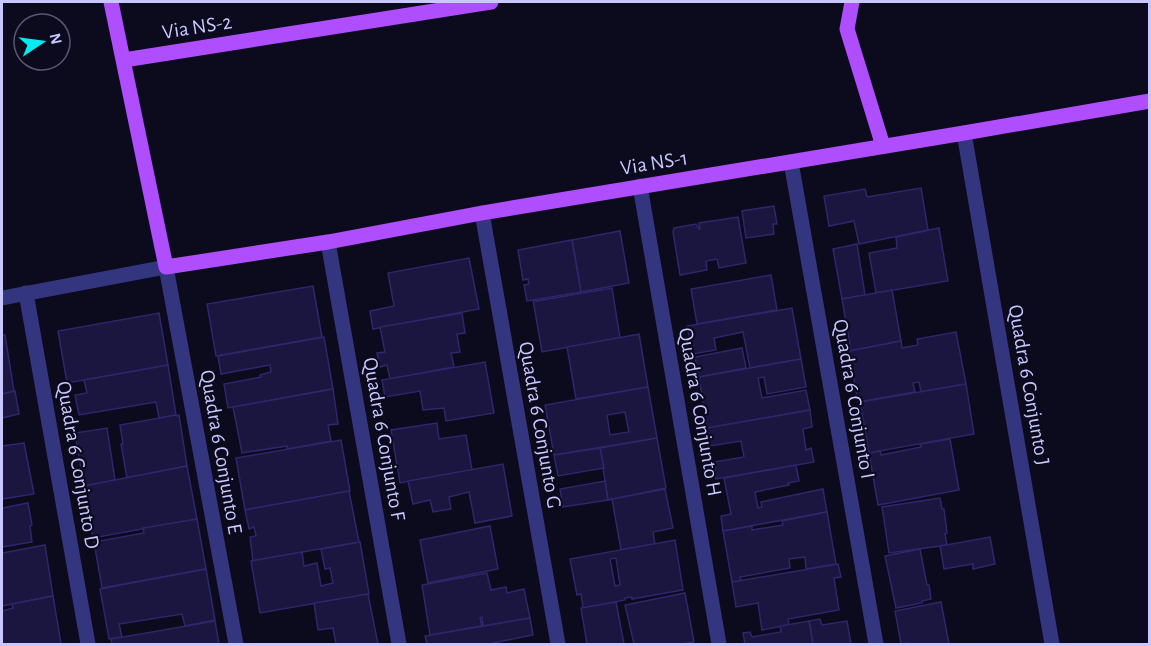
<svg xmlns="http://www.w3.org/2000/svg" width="1151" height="646" viewBox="0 0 1151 646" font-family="'Alegreya Sans',sans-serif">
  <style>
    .building { fill: #1b163f; stroke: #2f266c; stroke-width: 1.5; fill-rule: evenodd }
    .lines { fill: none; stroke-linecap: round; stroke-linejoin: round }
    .street { stroke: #33357f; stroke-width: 15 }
    .primary { stroke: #af4eff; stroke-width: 15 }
    .labels { text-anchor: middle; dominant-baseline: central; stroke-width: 4.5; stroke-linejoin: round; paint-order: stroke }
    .street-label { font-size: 21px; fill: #c9c7ff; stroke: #0c0a1d }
  </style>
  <rect width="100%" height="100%" fill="#0c0a1d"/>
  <g class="building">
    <path d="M921,188L928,230L859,244L854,221L829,226L824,196L865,189L867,197Z"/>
    <path d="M774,206L777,224H773L774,234L746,238L742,211Z"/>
    <path d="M738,217L746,263L719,268L717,259L706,261L707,270L680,275L673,232L674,228L696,224L699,229H700L699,223Z"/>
    <path d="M939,228L948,281L876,293L869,253L897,248L896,237Z"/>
    <path d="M620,231L629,283L581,292L572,240Z"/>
    <path d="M572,240L581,292L527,301L524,285L529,284L528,279L523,280L518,250Z"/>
    <path d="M857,244L865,295L842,299L833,249Z"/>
    <path d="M469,258L479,309L373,329L370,311L394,306L388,273Z"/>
    <path d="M771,275L777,310L697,324L691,289Z"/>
    <path d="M313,286L322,337L216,356L207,304Z"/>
    <path d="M612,288L620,338L542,352L533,300H536V301Z"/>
    <path d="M892,290L901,341L851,351L842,299Z"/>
    <path d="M792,308L801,359L750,368L743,332L714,338L716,350L693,354L687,326Z"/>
    <path d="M159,313L168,365L67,383L58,331Z"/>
    <path d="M462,313L465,333L457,334L460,352L451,353L454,367L390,379L387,365L380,367L377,353L385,352L380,327Z"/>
    <path d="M956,332L966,384L921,392L919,382L913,383L915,392L858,402L849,351L901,341L902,348L918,345L917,339Z"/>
    <path d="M639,334L648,387L576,399L567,347Z"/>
    <path d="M2,335H5L14,391L2,394Z"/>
    <path d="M324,337L333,389L228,408L224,384L261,377L260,375L271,372L270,365L221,374L218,356Z"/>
    <path d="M742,348L746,368L699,377L695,357Z"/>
    <path d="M801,359L806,387L767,394L764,377L758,378L762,398L806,390L810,410L707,428L699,377Z"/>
    <path d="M485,362L494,413L446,421L444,408L423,410L420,391L385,397L382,380Z"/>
    <path d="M168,365L176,415L159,418L156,402L79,415L75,395L87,393L84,380Z"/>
    <path d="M966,384L974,434L869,453L860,402Z"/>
    <path d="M648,387L657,438L554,455L545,405ZM625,412L629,432L610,435L607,415Z"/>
    <path d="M333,389L338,424L328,425L331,441L287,449V446L242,453L233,407Z"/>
    <path d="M15,391L19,414L2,418V394Z"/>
    <path d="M810,410L812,427L803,429L806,450L811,448L814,462L716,479L714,462L744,457L741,441L710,446L707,428Z"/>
    <path d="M176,415L177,416L179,415L187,466L127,478L121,444H123L120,425Z"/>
    <path d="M437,423L439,439L466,435L472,470L400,483L391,430Z"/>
    <path d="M107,428L115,480L84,486L75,433Z"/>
    <path d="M657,438L666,488L608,500L600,448Z"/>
    <path d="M950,439L959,490L878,505L869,453L880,451L881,455L921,447L920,444Z"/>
    <path d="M341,440L350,491L245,510L236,458Z"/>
    <path d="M24,443L34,494L2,499V446Z"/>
    <path d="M600,448L604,468L558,476L554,455Z"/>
    <path d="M503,464L512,516L475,523L469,492L449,497L451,509L433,512L430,500L413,504L408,481Z"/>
    <path d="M796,465L799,481L788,483L789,485L755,492L758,508L762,507L761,502L823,489L827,512L723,531L721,516L731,514L724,478Z"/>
    <path d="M187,466L197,519L93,538L84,486Z"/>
    <path d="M605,481L608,500L563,507L560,489Z"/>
    <path d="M665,489L673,528L653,532L655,544L621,550L612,499Z"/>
    <path d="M349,491L359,542L253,561L250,537L256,536L254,527L249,529L245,510Z"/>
    <path d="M940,498L942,509H944L947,533L945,534L947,545L889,553L882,507Z"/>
    <path d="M28,503L32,525L30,526L32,542L2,547V508Z"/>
    <path d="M827,512L836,564L806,569L805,557L789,559L790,568L740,577L741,581L732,582L723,531L752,526V530L783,525L782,521Z"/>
    <path d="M197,519L206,569L102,588L94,542L144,533L143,528Z"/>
    <path d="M490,526L498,569L428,583L420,540Z"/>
    <path d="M990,537L995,564L973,569V564L944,569L940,546Z"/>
    <path d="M675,540L683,590L632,599V597L625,598V600L583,608L581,594L577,595L570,559ZM616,558L620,585L615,586L610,559Z"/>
    <path d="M360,542L369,594L260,613L251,561L302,552L304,566L317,563L321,586L333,583L330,568L325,569L321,549Z"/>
    <path d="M45,545L53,596L2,606V553Z"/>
    <path d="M920,549L927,585H929L931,599L922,601V603L896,608L885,556Z"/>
    <path d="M838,564L841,577L834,578L839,610L788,619L789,625L762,630L758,603L736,607L732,582Z"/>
    <path d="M206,569L215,620L185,626L182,614L119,624L122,637L109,639L100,589Z"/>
    <path d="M487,573L491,590L506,587L507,593L524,589L530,618L483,626L482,617L480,618L482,626L430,635L422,585Z"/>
    <path d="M685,593L694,642L682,644H634L625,605Z"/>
    <path d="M368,594L378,644H336L333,628L318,630L314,603Z"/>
    <path d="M53,596L61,644H2V611L13,608L12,604Z"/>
    <path d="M616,602L624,644H587L581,608Z"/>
    <path d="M941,602L949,644H908V643L901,644L895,611Z"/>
    <path d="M530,618L533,635L493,643V644H427L425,636Z"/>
    <path d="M820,619L822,625L847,621L851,644H813L809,621Z"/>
    <path d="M215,621L219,644H112L111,639Z"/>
    <path d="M809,621L813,644H745L743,633L750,632L752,637L781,632L780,626Z"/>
  </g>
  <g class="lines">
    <g class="street">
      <path d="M964,133L1052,644"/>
      <path d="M791,162L876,644"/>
      <path d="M640,186L719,644"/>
      <path d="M482,213L558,644"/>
      <path d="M328,242L399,644"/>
      <path d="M26,293L88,644"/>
      <path d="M2,298L166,267L236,644"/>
    </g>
    <g class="primary">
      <path d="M111,2L166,267L328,242L482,213L964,133L1150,101"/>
      <path d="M852,2L847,29L883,146"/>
      <path d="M124,60L491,2"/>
    </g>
  </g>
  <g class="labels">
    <g class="street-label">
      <text transform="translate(197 27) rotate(-9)">Via NS-2</text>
      <text transform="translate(654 163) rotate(-9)">Via NS-1</text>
      <text transform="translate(1029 385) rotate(80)">Quadra 6 Conjunto J</text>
      <text transform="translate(854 399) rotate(80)">Quadra 6 Conjunto I</text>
      <text transform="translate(700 412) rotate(80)">Quadra 6 Conjunto H</text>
      <text transform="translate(540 425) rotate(80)">Quadra 6 Conjunto G</text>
      <text transform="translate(384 439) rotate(80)">Quadra 6 Conjunto F</text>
      <text transform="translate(221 452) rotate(80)">Quadra 6 Conjunto E</text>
      <text transform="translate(78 465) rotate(80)">Quadra 6 Conjunto D</text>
    </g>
  </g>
  <rect width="1151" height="646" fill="none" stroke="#c9c7ff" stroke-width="6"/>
  <g transform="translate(42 42) rotate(77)"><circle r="28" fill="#0c0a1d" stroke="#585677" stroke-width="1.5"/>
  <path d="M0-4.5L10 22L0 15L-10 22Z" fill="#00ebf2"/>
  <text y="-9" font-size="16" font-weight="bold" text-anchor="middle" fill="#c9c7ff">N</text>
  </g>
</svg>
